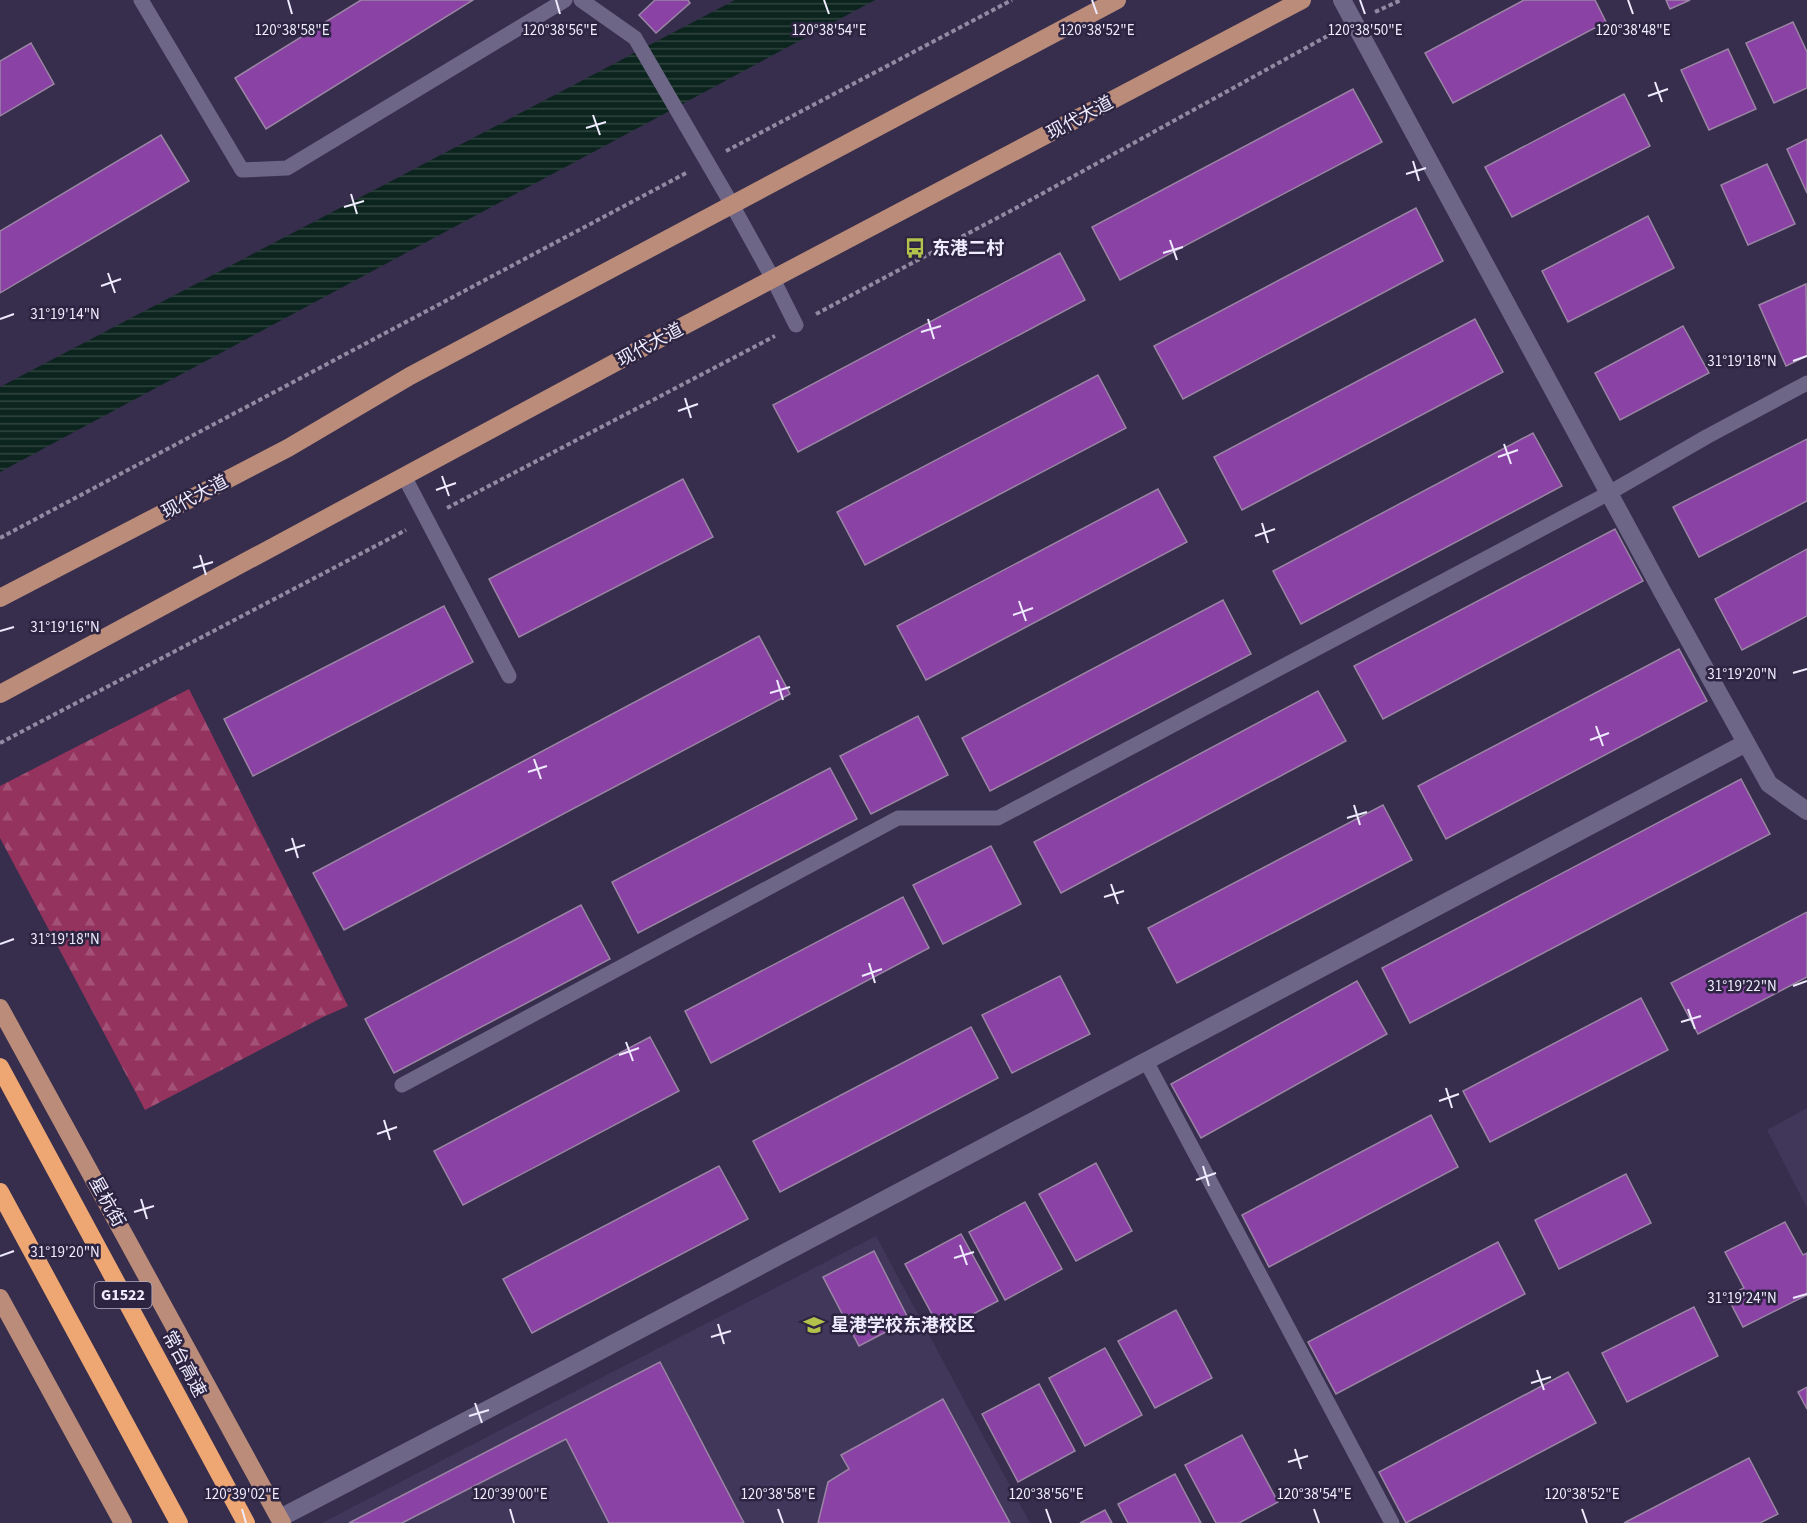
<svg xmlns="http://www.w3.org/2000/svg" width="1807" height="1523" viewBox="0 0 1807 1523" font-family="'Source Sans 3','Noto Sans SC',sans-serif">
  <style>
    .built { fill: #41375b }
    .forest { fill: url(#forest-firs) }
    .water { fill: url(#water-rules) }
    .building { fill: #8a43a5; stroke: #9b85a4; stroke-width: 1.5 }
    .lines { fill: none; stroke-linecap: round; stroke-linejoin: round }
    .path { stroke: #908aa3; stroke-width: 4; stroke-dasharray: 4.5 3; stroke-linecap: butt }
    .lane { stroke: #6e6687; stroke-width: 15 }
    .street { stroke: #6e6687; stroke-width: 18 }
    .primary { stroke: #bb8c7a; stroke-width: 18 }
    .highway { stroke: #eea672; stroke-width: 18 }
    .ticks { fill: none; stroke: #efebfe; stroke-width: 2 }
    .labels { text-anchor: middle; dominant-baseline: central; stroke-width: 5; stroke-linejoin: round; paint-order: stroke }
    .shield { fill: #2c2441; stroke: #b4afc5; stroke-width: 1.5 }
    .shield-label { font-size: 16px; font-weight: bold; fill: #efebfe }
    .street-label { font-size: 18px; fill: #efebfe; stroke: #2c2441 }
    .poi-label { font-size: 18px; font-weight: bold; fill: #efebfe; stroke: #2c2441; text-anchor: start }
    .ticks-label { font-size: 15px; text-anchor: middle; fill: #efebfe; stroke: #2c2441; stroke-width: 5; stroke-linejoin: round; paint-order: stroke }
  </style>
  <defs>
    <pattern id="forest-firs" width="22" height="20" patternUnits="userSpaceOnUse" patternTransform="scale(1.5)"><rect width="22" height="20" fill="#95335f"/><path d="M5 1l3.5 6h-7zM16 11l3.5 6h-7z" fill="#a45177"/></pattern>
    <pattern id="water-rules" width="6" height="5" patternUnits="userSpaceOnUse" patternTransform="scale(1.5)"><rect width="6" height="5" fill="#0c241e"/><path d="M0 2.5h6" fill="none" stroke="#304440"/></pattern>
  </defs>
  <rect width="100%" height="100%" fill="#362e4c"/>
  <g class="built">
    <path d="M1807,1108V1208L1767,1130Z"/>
    <path d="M876,1236L1030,1523H322L531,1414Z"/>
  </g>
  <path class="forest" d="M189,689L348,1006L323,1017L145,1110L0,838V786Z"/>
  <path class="water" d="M735,0H875L0,472V387Z"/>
  <g class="building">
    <path d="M361,0H473L266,129L235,78Z"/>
    <path d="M655,0H688L690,3L656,33L639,15Z"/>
    <path d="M1524,0H1595L1606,22L1453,103L1425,53Z"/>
    <path d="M1666,0H1690L1670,9Z"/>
    <path d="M1793,22L1807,52V88L1774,103L1746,43Z"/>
    <path d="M31,43L54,84L0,116V61Z"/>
    <path d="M1728,49L1756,109L1709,130L1681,70Z"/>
    <path d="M1353,89L1382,142L1120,280L1092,227Z"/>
    <path d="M1624,94L1650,146L1512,217L1485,167Z"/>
    <path d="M161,135L189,181L0,293V231Z"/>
    <path d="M1807,139V193L1787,149Z"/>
    <path d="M1767,164L1795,224L1748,245L1721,185Z"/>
    <path d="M1416,208L1443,261L1183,399L1154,346Z"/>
    <path d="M1648,216L1674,268L1568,322L1542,271Z"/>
    <path d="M1060,253L1085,300L798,452L773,405Z"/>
    <path d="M1806,284L1807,356L1786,366L1759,305Z"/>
    <path d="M1475,319L1503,372L1242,510L1214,457Z"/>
    <path d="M1683,326L1709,373L1620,420L1595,373Z"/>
    <path d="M1098,375L1126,428L865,565L837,512Z"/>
    <path d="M1533,433L1562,486L1301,624L1273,571Z"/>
    <path d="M1807,439V501L1699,557L1673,507Z"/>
    <path d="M683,479L713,537L519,637L489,579Z"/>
    <path d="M1158,489L1187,542L926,680L897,626Z"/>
    <path d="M1615,529L1643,581L1383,719L1354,666Z"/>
    <path d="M1807,549V616L1742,650L1715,599Z"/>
    <path d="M1223,600L1251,654L990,791L962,738Z"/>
    <path d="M444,606L473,662L253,776L224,719Z"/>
    <path d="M759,636L790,694L344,930L313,873Z"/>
    <path d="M1679,649L1707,701L1446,839L1418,786Z"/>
    <path d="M1318,691L1346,741L1061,893L1034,842Z"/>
    <path d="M918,716L948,775L871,814L840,756Z"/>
    <path d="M830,768L857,819L638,933L612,882Z"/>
    <path d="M1741,779L1770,834L1410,1023L1382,968Z"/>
    <path d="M1383,805L1412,860L1177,983L1148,928Z"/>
    <path d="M991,846L1021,904L943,944L913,885Z"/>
    <path d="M903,897L929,948L711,1063L685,1011Z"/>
    <path d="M581,905L610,959L394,1073L365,1019Z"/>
    <path d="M1807,912V977L1698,1034L1671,983Z"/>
    <path d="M1060,976L1090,1034L1012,1073L982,1015Z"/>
    <path d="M1357,981L1387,1034L1201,1138L1171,1084Z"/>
    <path d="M1641,998L1668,1050L1490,1142L1463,1091Z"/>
    <path d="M971,1027L998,1078L780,1192L753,1141Z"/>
    <path d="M650,1037L679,1091L463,1205L434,1151Z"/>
    <path d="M1431,1115L1458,1167L1269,1267L1242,1215Z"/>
    <path d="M1096,1163L1132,1231L1076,1261L1039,1194Z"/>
    <path d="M719,1166L748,1219L532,1333L503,1279Z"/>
    <path d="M1626,1174L1651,1223L1559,1269L1535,1220Z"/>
    <path d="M1025,1202L1062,1269L1005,1300L969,1232Z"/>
    <path d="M1785,1222L1803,1255L1807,1253V1295L1743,1327L1727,1296L1744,1288L1725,1252Z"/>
    <path d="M961,1234L998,1301L941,1331L905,1264Z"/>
    <path d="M1498,1242L1525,1294L1336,1394L1308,1342Z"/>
    <path d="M874,1251L909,1320L859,1346L823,1277Z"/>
    <path d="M1694,1307L1718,1356L1627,1402L1602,1353Z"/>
    <path d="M1176,1310L1212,1378L1155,1408L1118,1341Z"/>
    <path d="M1105,1348L1142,1415L1085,1446L1049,1378Z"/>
    <path d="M660,1362L744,1523H609L566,1439L402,1523H349Z"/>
    <path d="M1568,1372L1596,1423L1406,1523L1379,1472Z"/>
    <path d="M1039,1384L1075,1451L1018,1482L982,1414Z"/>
    <path d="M1807,1387V1409L1798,1392Z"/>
    <path d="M943,1399L1010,1523H818L828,1482L849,1469L841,1455Z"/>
    <path d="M1242,1435L1278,1502L1239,1523H1216L1185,1465Z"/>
    <path d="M1749,1458L1778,1514L1760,1523H1624Z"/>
    <path d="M1175,1474L1201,1523H1128L1118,1504Z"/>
    <path d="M1105,1510L1112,1523H1080Z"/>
  </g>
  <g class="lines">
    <g class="path">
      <path d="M1375,12L1401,0"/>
      <path d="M726,151L1012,0"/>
      <path d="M816,314L1016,208L1331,34"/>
      <path d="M447,508L775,336"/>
      <path d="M0,538L688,172"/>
      <path d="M0,743L406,530"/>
    </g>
    <g class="lane">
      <path d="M141,0L242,170L287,168L565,0"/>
      <path d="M581,0L635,38L731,203L773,279L796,325"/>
      <path d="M405,478L509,676"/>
      <path d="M1146,1061L1392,1523"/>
      <path d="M402,1085L898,818H998L1609,493L1708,436L1807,383"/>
    </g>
    <g class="street">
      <path d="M1342,0L1663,593L1769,784L1807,811"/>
      <path d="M280,1518L573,1365L1746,743"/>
    </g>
    <g class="primary">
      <path d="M0,598L288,448L410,376L1117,0"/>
      <path d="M0,694L672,332L1302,0"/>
      <path d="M0,1008L282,1523"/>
      <path d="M0,1298L123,1523"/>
    </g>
    <g class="highway">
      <path d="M0,1067L246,1523"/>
      <path d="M0,1192L179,1523"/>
    </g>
  </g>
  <path class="ticks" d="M288,0L292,14M556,0L560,14M824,0L829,14M1092,0L1097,14M1360,0L1365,14M1628,0L1633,14M1655,82L1662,102M1648,96L1668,89M593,115L600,135M586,128L606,122M1413,161L1419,181M1406,174L1426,168M351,194L357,214M344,207L364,201M1170,240L1177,260M1163,253L1183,247M108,273L115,293M101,286L121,279M0,319L14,314M928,319L934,339M921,332L941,326M1793,361L1807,356M685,398L691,418M678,411L698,404M1504,444L1511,464M1498,457L1518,450M442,476L449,496M436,490L456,483M1262,523L1268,543M1255,536L1275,529M200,555L206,575M193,568L213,562M1019,601L1026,621M1013,615L1033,608M0,631L14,627M1793,673L1807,669M777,680L783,700M770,693L790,687M1596,726L1603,746M1590,740L1609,733M534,759L541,779M528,772L547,766M1354,805L1360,825M1347,818L1367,812M292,838L298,858M285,851L305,845M1111,884L1118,904M1104,897L1124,891M0,944L14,939M869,963L875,983M862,976L882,969M1793,986L1807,981M1688,1009L1695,1029M1681,1022L1701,1016M626,1042L633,1061M619,1055L639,1048M1446,1088L1452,1108M1439,1101L1459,1094M384,1120L390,1140M377,1134L397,1127M1203,1166L1209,1186M1196,1180L1216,1173M141,1199L147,1219M134,1212L154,1206M960,1245L967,1265M0,1256L14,1251M954,1258L974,1252M1793,1298L1807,1294M718,1324L724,1344M711,1337L731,1331M1537,1370L1544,1390M1531,1383L1551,1377M475,1403L482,1423M469,1416L489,1410M1295,1449L1301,1469M1288,1462L1308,1456M242,1509L246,1523M510,1509L514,1523M778,1509L783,1523M1046,1509L1051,1523M1314,1509L1319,1523M1582,1509L1587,1523"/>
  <defs>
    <g id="bus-bare" transform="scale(1.62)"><path d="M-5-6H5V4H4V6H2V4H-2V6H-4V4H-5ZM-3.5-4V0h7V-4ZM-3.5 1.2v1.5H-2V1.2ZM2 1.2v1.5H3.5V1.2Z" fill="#b3c24b" stroke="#2c2441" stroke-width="2.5" paint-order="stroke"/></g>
    <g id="school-bare" transform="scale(1.62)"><path d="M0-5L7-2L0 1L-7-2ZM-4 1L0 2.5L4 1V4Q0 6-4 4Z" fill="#b3c24b" stroke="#2c2441" stroke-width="2.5" paint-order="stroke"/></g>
  </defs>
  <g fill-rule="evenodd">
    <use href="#bus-bare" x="915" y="248"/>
    <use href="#school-bare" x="814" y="1325"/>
  </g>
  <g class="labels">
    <rect class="shield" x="94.5" y="1282" width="57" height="26" rx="4.5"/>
    <g class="shield-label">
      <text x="123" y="1295">G1522</text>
    </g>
    <g class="street-label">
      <text transform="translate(1080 118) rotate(-28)">现代大道</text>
      <text transform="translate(650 345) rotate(-28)">现代大道</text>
      <text transform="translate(195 497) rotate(-28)">现代大道</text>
      <text transform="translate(107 1202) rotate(61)">星杭街</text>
      <text transform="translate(184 1364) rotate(62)">常台高速</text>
    </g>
    <g class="poi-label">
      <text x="932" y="248">东港二村</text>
      <text x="831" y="1325">星港学校东港校区</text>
    </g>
  </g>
  <g class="ticks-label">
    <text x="292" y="35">120°38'58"E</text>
    <text x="560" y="35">120°38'56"E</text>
    <text x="829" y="35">120°38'54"E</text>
    <text x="1097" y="35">120°38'52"E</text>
    <text x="1365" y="35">120°38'50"E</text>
    <text x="1633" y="35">120°38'48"E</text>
    <text x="65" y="319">31°19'14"N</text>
    <text x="1742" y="366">31°19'18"N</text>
    <text x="65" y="632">31°19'16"N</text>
    <text x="1742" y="679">31°19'20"N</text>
    <text x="65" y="944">31°19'18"N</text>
    <text x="1742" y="991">31°19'22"N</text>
    <text x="65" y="1257">31°19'20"N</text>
    <text x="1742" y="1303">31°19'24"N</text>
    <text x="242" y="1499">120°39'02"E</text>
    <text x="510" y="1499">120°39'00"E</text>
    <text x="778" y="1499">120°38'58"E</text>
    <text x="1046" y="1499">120°38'56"E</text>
    <text x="1314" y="1499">120°38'54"E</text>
    <text x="1582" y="1499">120°38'52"E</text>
  </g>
</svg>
